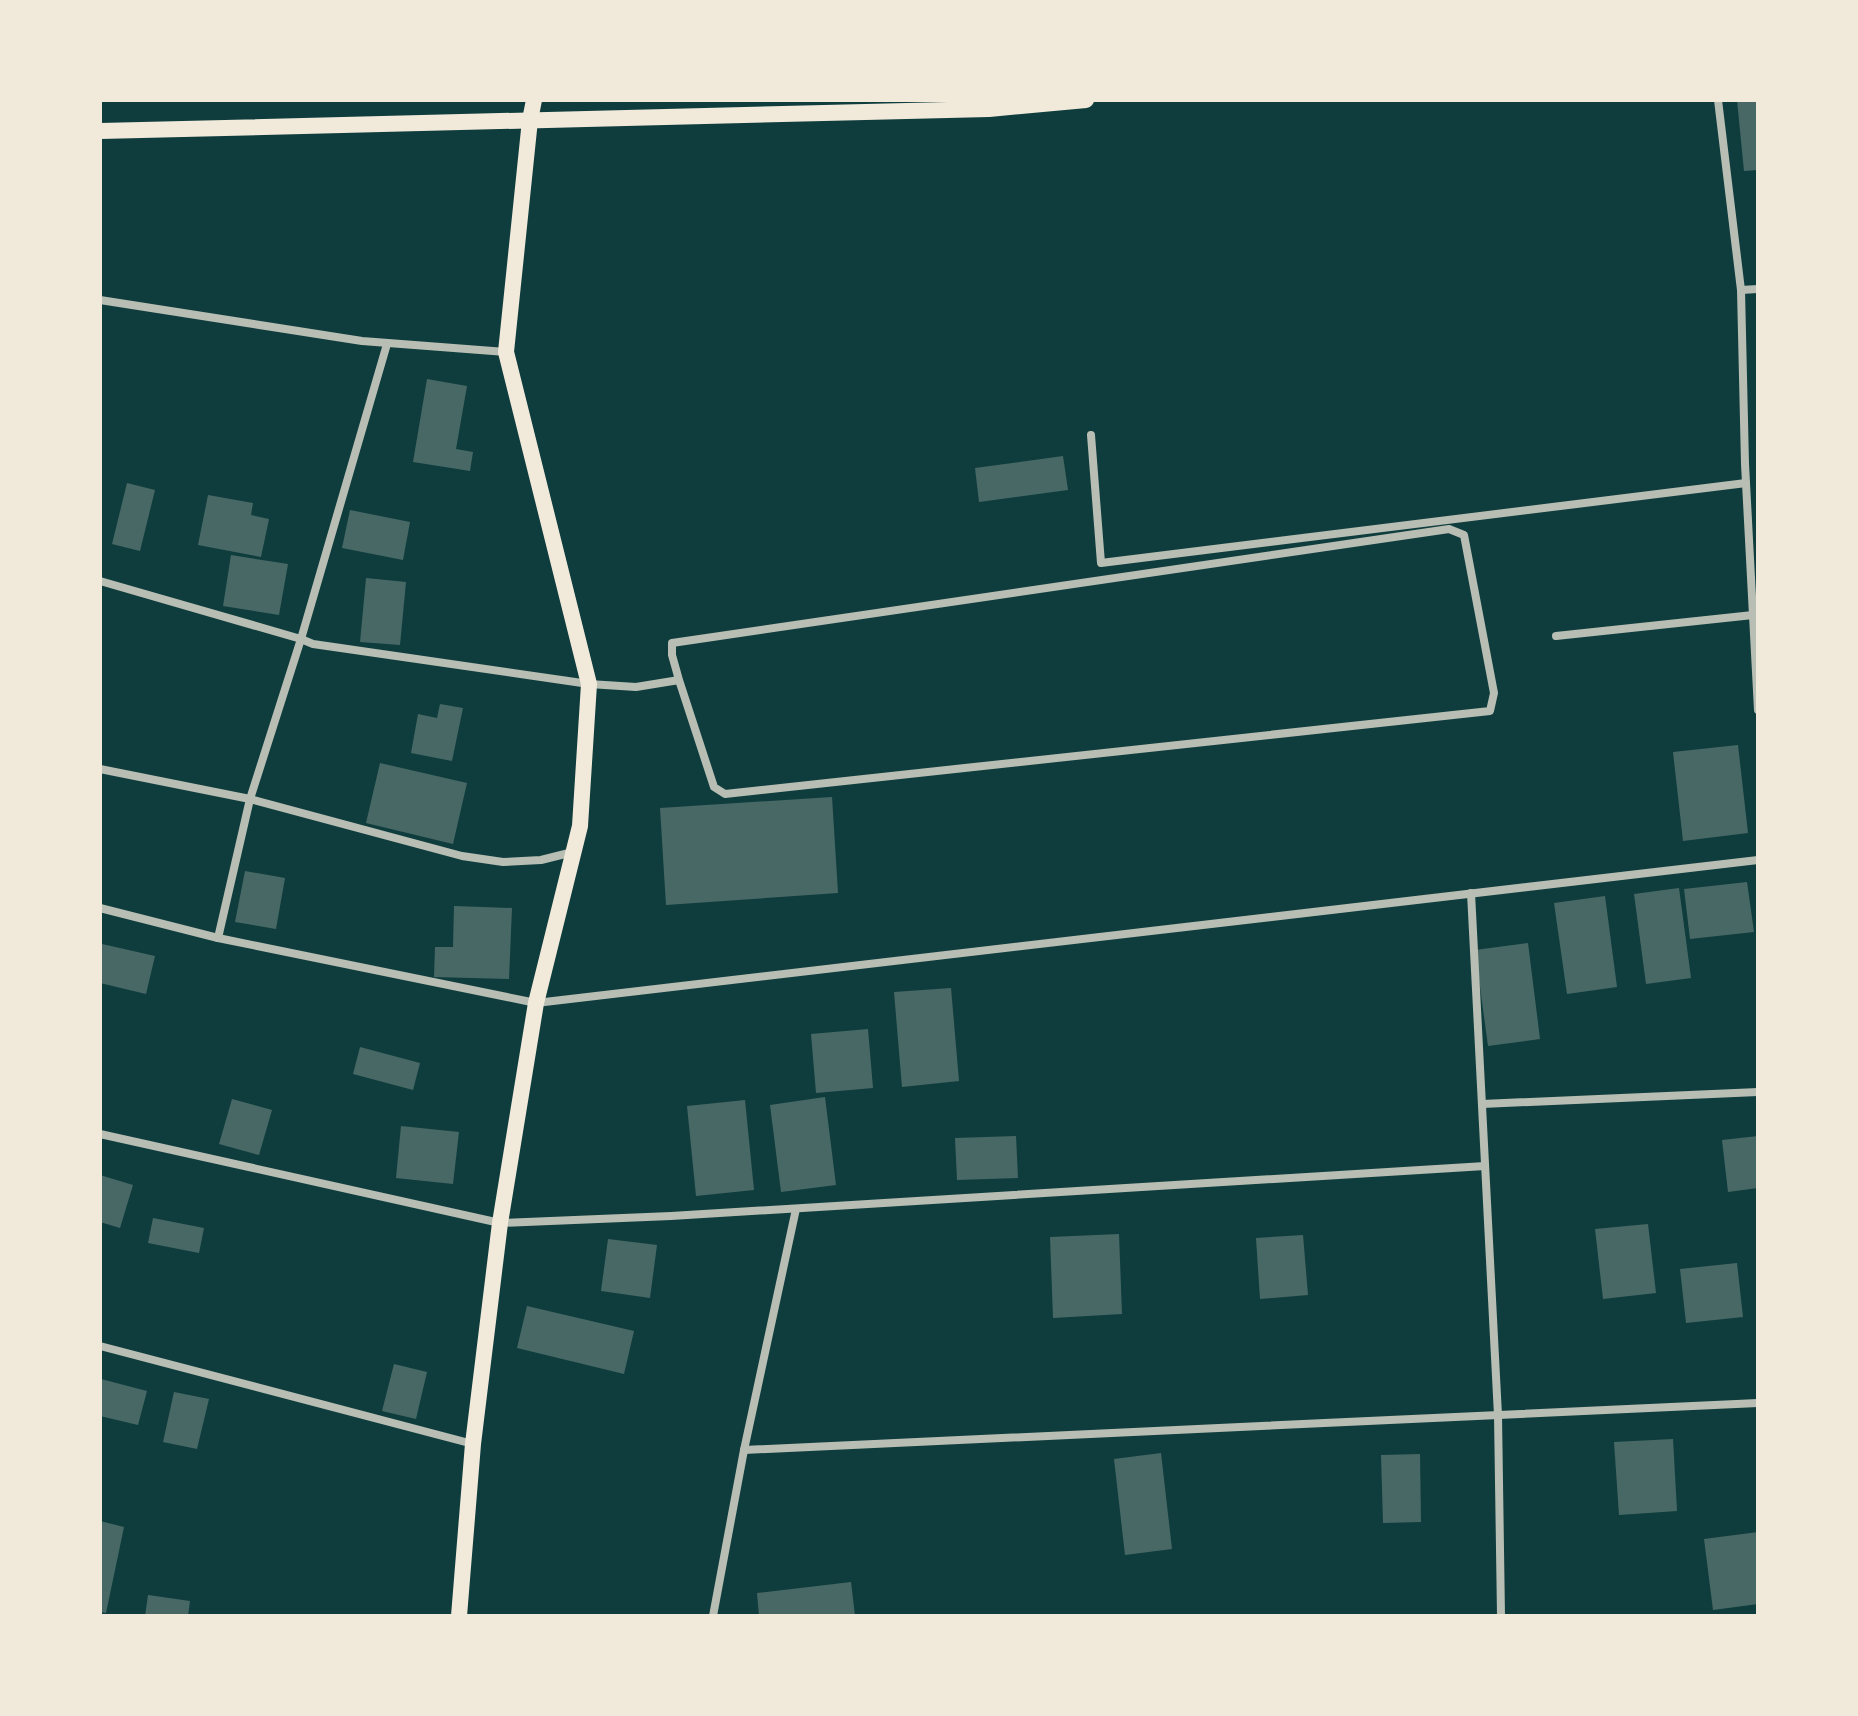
<svg xmlns="http://www.w3.org/2000/svg" width="1858" height="1716" viewBox="0 0 1858 1716" font-family="Manrope,sans-serif">
  <style>
    .building { fill: #486865 }
    .lines { fill: none; stroke-linecap: round; stroke-linejoin: round }
    .minor { stroke: #b8beb3; stroke-width: 8 }
    .secondary { stroke: #f1e9da; stroke-width: 16 }
  </style>
  <rect width="100%" height="100%" fill="#0f3d3e"/>
  <g class="building">
    <path d="M1737,100H1758V170L1744,171Z"/>
    <path d="M427,379L467,386L456,449L473,452L470,471L413,462Z"/>
    <path d="M1063,456L1068,490L979,502L975,468Z"/>
    <path d="M127,483L155,490L140,551L112,544Z"/>
    <path d="M208,495L253,503L251,515L269,519L261,557L198,545Z"/>
    <path d="M350,510L410,522L403,560L342,548Z"/>
    <path d="M231,555L288,564L279,615L223,606Z"/>
    <path d="M366,578L406,582L400,645L360,642Z"/>
    <path d="M440,704L463,708L452,761L411,753L418,714L437,718Z"/>
    <path d="M1738,745L1748,833L1683,841L1673,752Z"/>
    <path d="M380,763L467,783L453,844L366,823Z"/>
    <path d="M832,797L838,893L666,905L660,808Z"/>
    <path d="M245,871L285,878L276,929L235,922Z"/>
    <path d="M1747,882L1754,932L1690,939L1684,889Z"/>
    <path d="M1679,888L1691,978L1646,984L1634,894Z"/>
    <path d="M1605,896L1617,987L1567,994L1554,903Z"/>
    <path d="M454,906L512,908L509,979L434,977L435,947H453Z"/>
    <path d="M1528,943L1540,1039L1488,1046L1475,950Z"/>
    <path d="M102,944L155,956L146,994L100,983Z"/>
    <path d="M951,988L959,1081L902,1087L894,992Z"/>
    <path d="M868,1029L873,1088L816,1093L811,1034Z"/>
    <path d="M360,1047L420,1063L413,1090L353,1074Z"/>
    <path d="M825,1097L836,1185L781,1192L770,1105Z"/>
    <path d="M232,1099L272,1110L259,1155L219,1144Z"/>
    <path d="M745,1100L754,1190L696,1196L687,1106Z"/>
    <path d="M401,1126L459,1132L453,1184L396,1178Z"/>
    <path d="M1016,1136L1018,1178L957,1180L955,1138Z"/>
    <path d="M1758,1136V1188L1728,1192L1722,1140Z"/>
    <path d="M100,1175L133,1185L120,1228L100,1222Z"/>
    <path d="M153,1218L204,1228L199,1253L148,1243Z"/>
    <path d="M1648,1224L1656,1293L1603,1299L1595,1229Z"/>
    <path d="M1119,1234L1122,1314L1053,1318L1050,1237Z"/>
    <path d="M1303,1235L1308,1295L1260,1299L1256,1238Z"/>
    <path d="M608,1239L657,1245L650,1298L601,1291Z"/>
    <path d="M1737,1263L1743,1317L1686,1323L1680,1269Z"/>
    <path d="M527,1306L634,1331L624,1374L517,1348Z"/>
    <path d="M394,1364L427,1372L416,1419L382,1411Z"/>
    <path d="M101,1379L147,1391L138,1425L100,1416Z"/>
    <path d="M174,1392L209,1399L197,1449L163,1442Z"/>
    <path d="M1673,1439L1677,1511L1619,1515L1614,1442Z"/>
    <path d="M1161,1453L1172,1549L1125,1555L1114,1459Z"/>
    <path d="M1420,1454L1421,1522L1383,1523L1381,1455Z"/>
    <path d="M100,1521L124,1527L106,1613L100,1612Z"/>
    <path d="M1758,1532V1604L1713,1610L1704,1539Z"/>
    <path d="M851,1582L855,1616H759L757,1593Z"/>
    <path d="M148,1595L190,1601L188,1616H145Z"/>
  </g>
  <g class="lines">
    <g class="minor">
      <path d="M1718,100L1741,290L1745,464L1758,710"/>
      <path d="M1741,290L1758,289"/>
      <path d="M100,300L362,341L506,352"/>
      <path d="M1091,435L1101,563L1746,483"/>
      <path d="M100,581L301,639L313,644L589,684L636,687L679,680L714,787L725,794L1490,711L1494,693L1464,535L1449,529L672,643V655L679,680"/>
      <path d="M1556,636L1753,615"/>
      <path d="M100,769L250,799L462,856L503,862L541,860L573,852"/>
      <path d="M1471,893L1498,1415L1501,1616"/>
      <path d="M100,908L218,938L536,1003L1758,860"/>
      <path d="M218,938L250,799L301,639L387,344"/>
      <path d="M1482,1104L1758,1092"/>
      <path d="M100,1134L500,1223L671,1216L1485,1166"/>
      <path d="M100,1346L473,1444"/>
      <path d="M744,1450L1758,1403"/>
      <path d="M713,1616L744,1450L796,1209"/>
    </g>
    <g class="secondary">
      <path d="M100,131L989,109L1086,100"/>
      <path d="M459,1616L473,1444L500,1223L536,1003L580,826L589,684L506,352L530,120L534,100"/>
    </g>
  </g>
  <rect width="1858" height="1716" fill="none" stroke="#f1e9da" stroke-width="204"/>
</svg>
